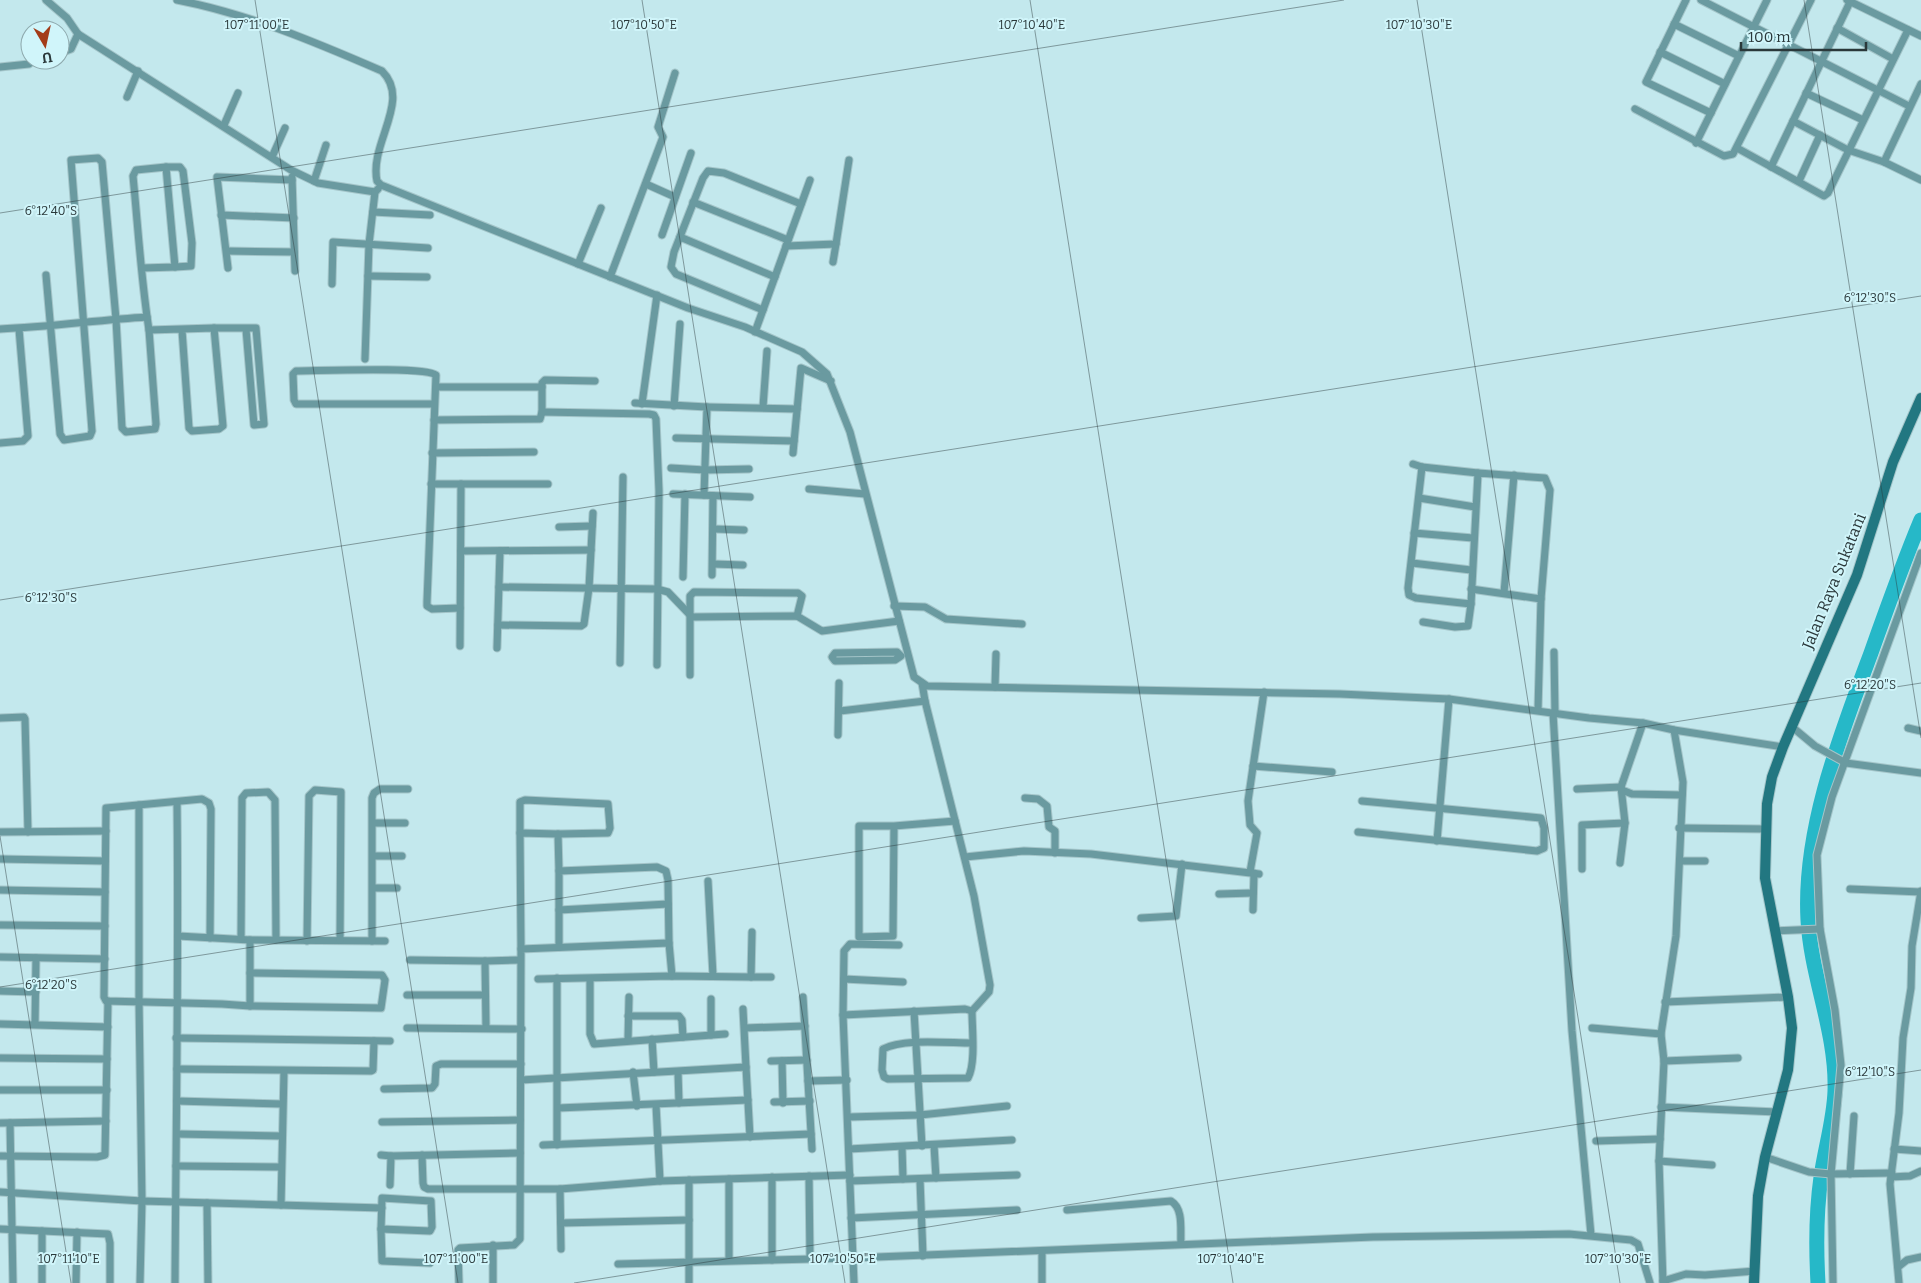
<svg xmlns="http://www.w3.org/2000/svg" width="1921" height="1283" viewBox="0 0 1921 1283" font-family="Bitter,serif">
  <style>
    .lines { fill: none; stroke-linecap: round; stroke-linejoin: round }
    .river { stroke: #26b8c8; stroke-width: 15 }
    .minor-casing { stroke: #a4c5c9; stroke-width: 9 }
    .secondary-casing { stroke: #a4c5c9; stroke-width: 12 }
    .minor { stroke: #6a9aa0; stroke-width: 7 }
    .secondary { stroke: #227781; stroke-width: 10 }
    .ticks { fill: none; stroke: #2a383a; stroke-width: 1; stroke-opacity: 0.45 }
    .labels { text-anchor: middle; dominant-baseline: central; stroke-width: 4; stroke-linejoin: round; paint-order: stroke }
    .street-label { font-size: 16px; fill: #2a383a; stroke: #d0f5fa }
    .ticks-label { font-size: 12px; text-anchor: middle; fill: #2a383a; stroke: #d0f5fa; stroke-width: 4; stroke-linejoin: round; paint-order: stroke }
  </style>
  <rect width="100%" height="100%" fill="#c3e8ed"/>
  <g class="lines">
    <path class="river" d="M1818,1283C1816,1248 1816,1212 1821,1177C1825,1148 1834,1120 1835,1091C1837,1033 1811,977 1808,920C1803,830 1840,736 1871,653C1887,608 1903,563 1921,520"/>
    <g class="minor-casing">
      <g id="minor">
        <path d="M46,0L67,18L78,34L291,170L318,183L375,192"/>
        <path d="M177,0C249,14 315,42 382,71C412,101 369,143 377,181L381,185L688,308L745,327L802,352L827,374L850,432L914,677L927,686L1340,694L1449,699L1589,718L1643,723L1674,730L1783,747"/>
        <path d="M1686,0L1646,82L1711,113"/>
        <path d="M1701,0L1909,106"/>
        <path d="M1847,0L1921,36"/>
        <path d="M1674,24L1739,56"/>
        <path d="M1837,28L1893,59"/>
        <path d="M1660,52L1725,84"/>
        <path d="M60,53L71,49L78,34"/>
        <path d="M0,67L29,64L34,60"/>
        <path d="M1806,93L1863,120"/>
        <path d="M127,97L138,71"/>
        <path d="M1635,109L1724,156L1733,154L1811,0"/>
        <path d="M1793,121L1848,150L1884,162L1921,180"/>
        <path d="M224,125L238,93"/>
        <path d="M1696,143L1767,0"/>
        <path d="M1737,148L1824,196L1828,193L1908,30"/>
        <path d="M272,157L285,128"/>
        <path d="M1884,162L1921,84"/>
        <path d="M166,167H180L183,171L192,243L191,266L175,267"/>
        <path d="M1771,167L1850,2"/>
        <path d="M292,177L295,271"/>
        <path d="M314,181L326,145"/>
        <path d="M1799,181L1820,135"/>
        <path d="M646,184L675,197"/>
        <path d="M693,202L788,240"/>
        <path d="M373,212L430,215"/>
        <path d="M221,215L294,218"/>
        <path d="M662,235L691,153"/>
        <path d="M680,237L775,277"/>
        <path d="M786,246L836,244L849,160"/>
        <path d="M227,251L294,252"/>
        <path d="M833,262L836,244"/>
        <path d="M578,264L601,208"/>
        <path d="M228,268L217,177L292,180"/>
        <path d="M46,275L60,434L64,440L90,436L92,431L71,160L98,158L102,162L116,319L122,428L126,432L155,429L156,424L149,330C141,279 138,227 133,176L136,170L166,167L175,267L142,268"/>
        <path d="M368,276L427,277"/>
        <path d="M610,277L663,137L658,127L675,73"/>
        <path d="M332,284L333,242L428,248"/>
        <path d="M763,310L676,274L671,267L674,252L703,178L708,171L724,173L801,204"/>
        <path d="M214,328H256L264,424L254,425L246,329"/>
        <path d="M0,329C49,327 98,320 147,317"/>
        <path d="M149,330L214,328L223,426L219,429L192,431L189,428L182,330"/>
        <path d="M755,332L810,180"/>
        <path d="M365,359L369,244L375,192L378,189"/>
        <path d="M437,387H542"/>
        <path d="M635,403L707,407L704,495"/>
        <path d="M434,404H296L294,400L293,374L296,371C317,371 424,366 436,375L427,602V606L432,609L460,608"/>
        <path d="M642,404L657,295"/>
        <path d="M674,406L680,324"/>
        <path d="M707,407L797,409"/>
        <path d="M763,407L767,351"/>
        <path d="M542,412L649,414L654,415L656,419L659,491L657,665"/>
        <path d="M434,420L540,419L542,412V383L545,380L595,381"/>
        <path d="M676,438L794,441"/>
        <path d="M0,443L23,441L28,436L19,329"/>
        <path d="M432,453L534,452"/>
        <path d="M793,453L801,368L831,381"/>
        <path d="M1413,464L1422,467L1478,473"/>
        <path d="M1422,467L1408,588L1409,595L1416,598L1471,604L1478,473L1545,478L1550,490L1541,599"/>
        <path d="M671,468L705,470L749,469"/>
        <path d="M431,484H548"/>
        <path d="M809,489L865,494"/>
        <path d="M673,494L750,497"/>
        <path d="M1419,498L1475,507"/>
        <path d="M559,527L592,526"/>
        <path d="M714,529L744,530"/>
        <path d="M1414,533L1473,538"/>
        <path d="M461,551L591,550"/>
        <path d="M1412,563L1471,570"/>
        <path d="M713,564L743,565"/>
        <path d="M712,575L713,496"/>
        <path d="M683,577L685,494"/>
        <path d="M499,587L657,589L668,592L692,617L797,616L822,631L899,621"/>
        <path d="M1471,589L1541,599L1538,710"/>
        <path d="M1504,593L1514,475"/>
        <path d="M894,606L925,607L946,619L1022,624"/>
        <path d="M1423,622L1455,627L1468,626L1471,604"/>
        <path d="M498,625L581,626L584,624L589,588L593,513"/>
        <path d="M460,646L461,484"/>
        <path d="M497,648L500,551"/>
        <path d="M897,652L901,656L895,660L835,661L832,657L835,653Z"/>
        <path d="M1554,652L1555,714"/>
        <path d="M620,663L623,477"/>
        <path d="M690,675V596L694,592L798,593L802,596L797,616"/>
        <path d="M922,683L925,701L974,896L990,985L989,992L972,1011C972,1028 976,1064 968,1078L888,1079L884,1077L882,1070L883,1049C903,1038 948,1043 972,1043"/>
        <path d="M995,687L996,654"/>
        <path d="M840,711L925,701"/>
        <path d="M1553,713L1572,1031L1591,1235"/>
        <path d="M0,718L24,717L25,719L28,832"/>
        <path d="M1791,726L1815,746L1846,763L1921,773"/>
        <path d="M1908,728L1921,731"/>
        <path d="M838,735L839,683"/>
        <path d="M1253,766L1332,772"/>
        <path d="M1577,789L1621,787"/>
        <path d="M1622,790L1632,794L1682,795"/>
        <path d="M1025,798L1038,799L1047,806L1049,827L1055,831V853"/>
        <path d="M373,823H405"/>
        <path d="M894,826L893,936L859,937V826H894L955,821"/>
        <path d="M1679,828L1765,829"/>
        <path d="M0,832L106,831"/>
        <path d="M1358,832L1537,851L1544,848V828L1541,818L1362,801"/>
        <path d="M520,833V802L525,800L608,804L610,828L608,833L558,834"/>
        <path d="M1437,841L1449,699"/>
        <path d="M373,856H402"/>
        <path d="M965,857L1024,851L1091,854L1259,874"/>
        <path d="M0,859L105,861"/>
        <path d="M1680,861H1705"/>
        <path d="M1620,863L1625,823L1621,787L1643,723"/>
        <path d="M1582,869V825L1625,823"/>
        <path d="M1250,872L1257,833L1250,825L1248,801L1264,692"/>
        <path d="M708,881L713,976"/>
        <path d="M373,888H397"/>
        <path d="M1850,889L1921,892"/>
        <path d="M0,890L105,892"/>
        <path d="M1219,894L1253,893"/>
        <path d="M559,910L668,904"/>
        <path d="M1253,910L1254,873"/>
        <path d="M1141,918L1176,916L1182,864"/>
        <path d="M0,925L105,926"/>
        <path d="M1775,931L1820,929"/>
        <path d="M752,932L751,977H771"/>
        <path d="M178,936L250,940L385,941"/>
        <path d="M210,938L211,809L209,803L202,799L106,808L104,997L106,1001L222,1004L250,1006V940"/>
        <path d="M241,939L242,798L246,793L268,792L275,800L276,940"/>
        <path d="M307,941L309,796L315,790L341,792L340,940"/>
        <path d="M372,941V798L374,793L380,789H408"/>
        <path d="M559,947V871L657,867L666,871L668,880L669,943"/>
        <path d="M521,949L520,833L558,834L559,871"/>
        <path d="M0,957L105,959"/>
        <path d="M410,960L485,961L486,1027"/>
        <path d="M485,961L520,960"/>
        <path d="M557,978V1145"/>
        <path d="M538,979L672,976L751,977"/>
        <path d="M590,979V1034L594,1044L725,1034"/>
        <path d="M844,979L903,982"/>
        <path d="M0,991L36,992"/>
        <path d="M407,995H485"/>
        <path d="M803,997L812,1149"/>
        <path d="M711,999V1035"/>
        <path d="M1665,1002L1788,997"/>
        <path d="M250,1006L381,1008L385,980L382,975L250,973"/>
        <path d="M743,1009L746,1067"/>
        <path d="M914,1011L922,1146"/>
        <path d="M843,1015L965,1009L972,1011"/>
        <path d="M628,1016H679L682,1020L683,1037"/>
        <path d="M0,1024L108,1027"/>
        <path d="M35,1024L36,958"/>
        <path d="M407,1028L522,1029"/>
        <path d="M745,1028L805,1026"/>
        <path d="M1592,1028L1661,1034"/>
        <path d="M176,1038L390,1041"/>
        <path d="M652,1039L654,1072"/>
        <path d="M628,1040L629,997"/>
        <path d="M0,1058L107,1059"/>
        <path d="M771,1061L807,1060"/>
        <path d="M782,1061L783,1103"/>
        <path d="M1664,1061L1738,1058"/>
        <path d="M177,1069L371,1071L373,1070L374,1041"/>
        <path d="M633,1072L637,1106"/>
        <path d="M678,1072L679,1103"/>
        <path d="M521,1080L746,1067L750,1137"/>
        <path d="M808,1081L847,1080"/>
        <path d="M384,1089L432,1088L435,1084L436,1066L441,1064H521"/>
        <path d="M0,1090H107"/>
        <path d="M177,1101L282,1104"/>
        <path d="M774,1102L810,1101"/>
        <path d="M656,1105L660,1181"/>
        <path d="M1661,1107L1777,1112"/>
        <path d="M558,1108L748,1100"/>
        <path d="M849,1117L920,1115L1007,1106"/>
        <path d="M382,1122L520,1120"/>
        <path d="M0,1123L106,1121"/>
        <path d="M10,1123L13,1283"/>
        <path d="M177,1134L281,1136"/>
        <path d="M1596,1141L1660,1139"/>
        <path d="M543,1145L811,1134"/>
        <path d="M934,1145L936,1178"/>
        <path d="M902,1147L903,1179"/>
        <path d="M849,1149L1012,1140"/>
        <path d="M1894,1149L1921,1151"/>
        <path d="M381,1155L391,1156"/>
        <path d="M422,1155L423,1183L424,1187L428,1189H560L660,1181L850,1175"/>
        <path d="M0,1156L97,1157L105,1155L108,1001"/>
        <path d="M1765,1157L1809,1172L1831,1174L1892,1173"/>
        <path d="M1659,1161L1712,1165"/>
        <path d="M176,1166L280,1167"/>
        <path d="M1850,1174L1854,1116"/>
        <path d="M809,1176L810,1259"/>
        <path d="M772,1177V1260"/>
        <path d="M1891,1177L1910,1176L1921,1171"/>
        <path d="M729,1179V1260"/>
        <path d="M689,1180V1283"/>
        <path d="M920,1180L923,1256"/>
        <path d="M850,1181L1017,1175"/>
        <path d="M390,1185L391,1156L520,1153"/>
        <path d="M560,1189L561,1249"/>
        <path d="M0,1192L142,1201L139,1001V805"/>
        <path d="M382,1198L431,1201L432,1227L430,1231L381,1229Z"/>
        <path d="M207,1203L208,1283"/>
        <path d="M281,1205L284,1071"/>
        <path d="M1067,1210L1171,1201C1184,1209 1180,1230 1181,1244"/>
        <path d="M851,1218L1017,1210"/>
        <path d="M561,1223L689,1220"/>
        <path d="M0,1229L108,1234L110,1243V1283"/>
        <path d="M381,1229L382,1261L430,1263"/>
        <path d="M42,1231V1283"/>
        <path d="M493,1245V1283"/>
        <path d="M618,1264L852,1258L1373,1237L1569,1234L1631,1240L1638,1244L1650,1283"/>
        <path d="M1898,1267L1907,1260L1921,1257"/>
        <path d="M1663,1281L1686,1274L1705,1275L1755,1271"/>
        <path d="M76,1283L77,1232"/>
        <path d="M140,1283L142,1201L382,1208"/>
        <path d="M175,1283C176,1123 179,962 177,802"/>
        <path d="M459,1283L458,1250L460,1248L514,1245L520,1239L521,949L669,943L672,976"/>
        <path d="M854,1283L843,1015L844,951L850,944L899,945"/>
        <path d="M1042,1283V1251"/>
        <path d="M1663,1283L1659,1161L1664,1061L1661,1034L1676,936L1683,782L1674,730"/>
        <path d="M1833,1283L1831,1174L1841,1065L1835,1010L1820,929L1817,855L1832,797L1921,553"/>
        <path d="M1899,1283L1890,1184L1899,1113L1903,1038L1911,988L1912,946L1921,891"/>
      </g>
    </g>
    <g class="secondary-casing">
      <path id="secondary" d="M1754,1283L1758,1196L1765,1157L1788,1070L1792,1028L1788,997L1765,878L1767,804L1772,777L1783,747L1857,575L1893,462L1921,398"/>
    </g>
    <use href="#minor" class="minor"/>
    <use href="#secondary" class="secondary"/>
  </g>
  <path class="ticks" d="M255,0L458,1283M642,0L845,1283M1030,0L1233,1283M1417,0L1620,1283M1804,0L1921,738M0,213L1344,0M0,600L1921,296M0,836L71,1283M0,987L1921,683M574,1283L1921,1070"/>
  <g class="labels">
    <g class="street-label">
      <text transform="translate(1834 581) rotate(-68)">Jalan Raya Sukatani</text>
    </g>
  </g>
  <g class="ticks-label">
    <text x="257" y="29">107°11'00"E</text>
    <text x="644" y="29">107°10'50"E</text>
    <text x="1032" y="29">107°10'40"E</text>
    <text x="1419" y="29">107°10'30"E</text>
    <text x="51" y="215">6°12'40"S</text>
    <text x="1870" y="302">6°12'30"S</text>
    <text x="51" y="602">6°12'30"S</text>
    <text x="1870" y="689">6°12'20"S</text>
    <text x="51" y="989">6°12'20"S</text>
    <text x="1870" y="1076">6°12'10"S</text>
    <text x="69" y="1263">107°11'10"E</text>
    <text x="456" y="1263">107°11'00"E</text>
    <text x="843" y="1263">107°10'50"E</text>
    <text x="1231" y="1263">107°10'40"E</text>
    <text x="1618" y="1263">107°10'30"E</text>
  </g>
  <g transform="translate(45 45) rotate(171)"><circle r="24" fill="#d0f5fa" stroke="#8ea9ad"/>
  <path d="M0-4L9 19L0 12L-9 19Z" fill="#a33c19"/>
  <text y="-8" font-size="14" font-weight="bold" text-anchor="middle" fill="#2a383a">U</text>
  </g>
  <path d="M1741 42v8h125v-8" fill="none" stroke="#2a383a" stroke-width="2.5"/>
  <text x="1748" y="42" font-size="15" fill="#2a383a" stroke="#d0f5fa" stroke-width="4" paint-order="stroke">100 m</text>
</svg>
